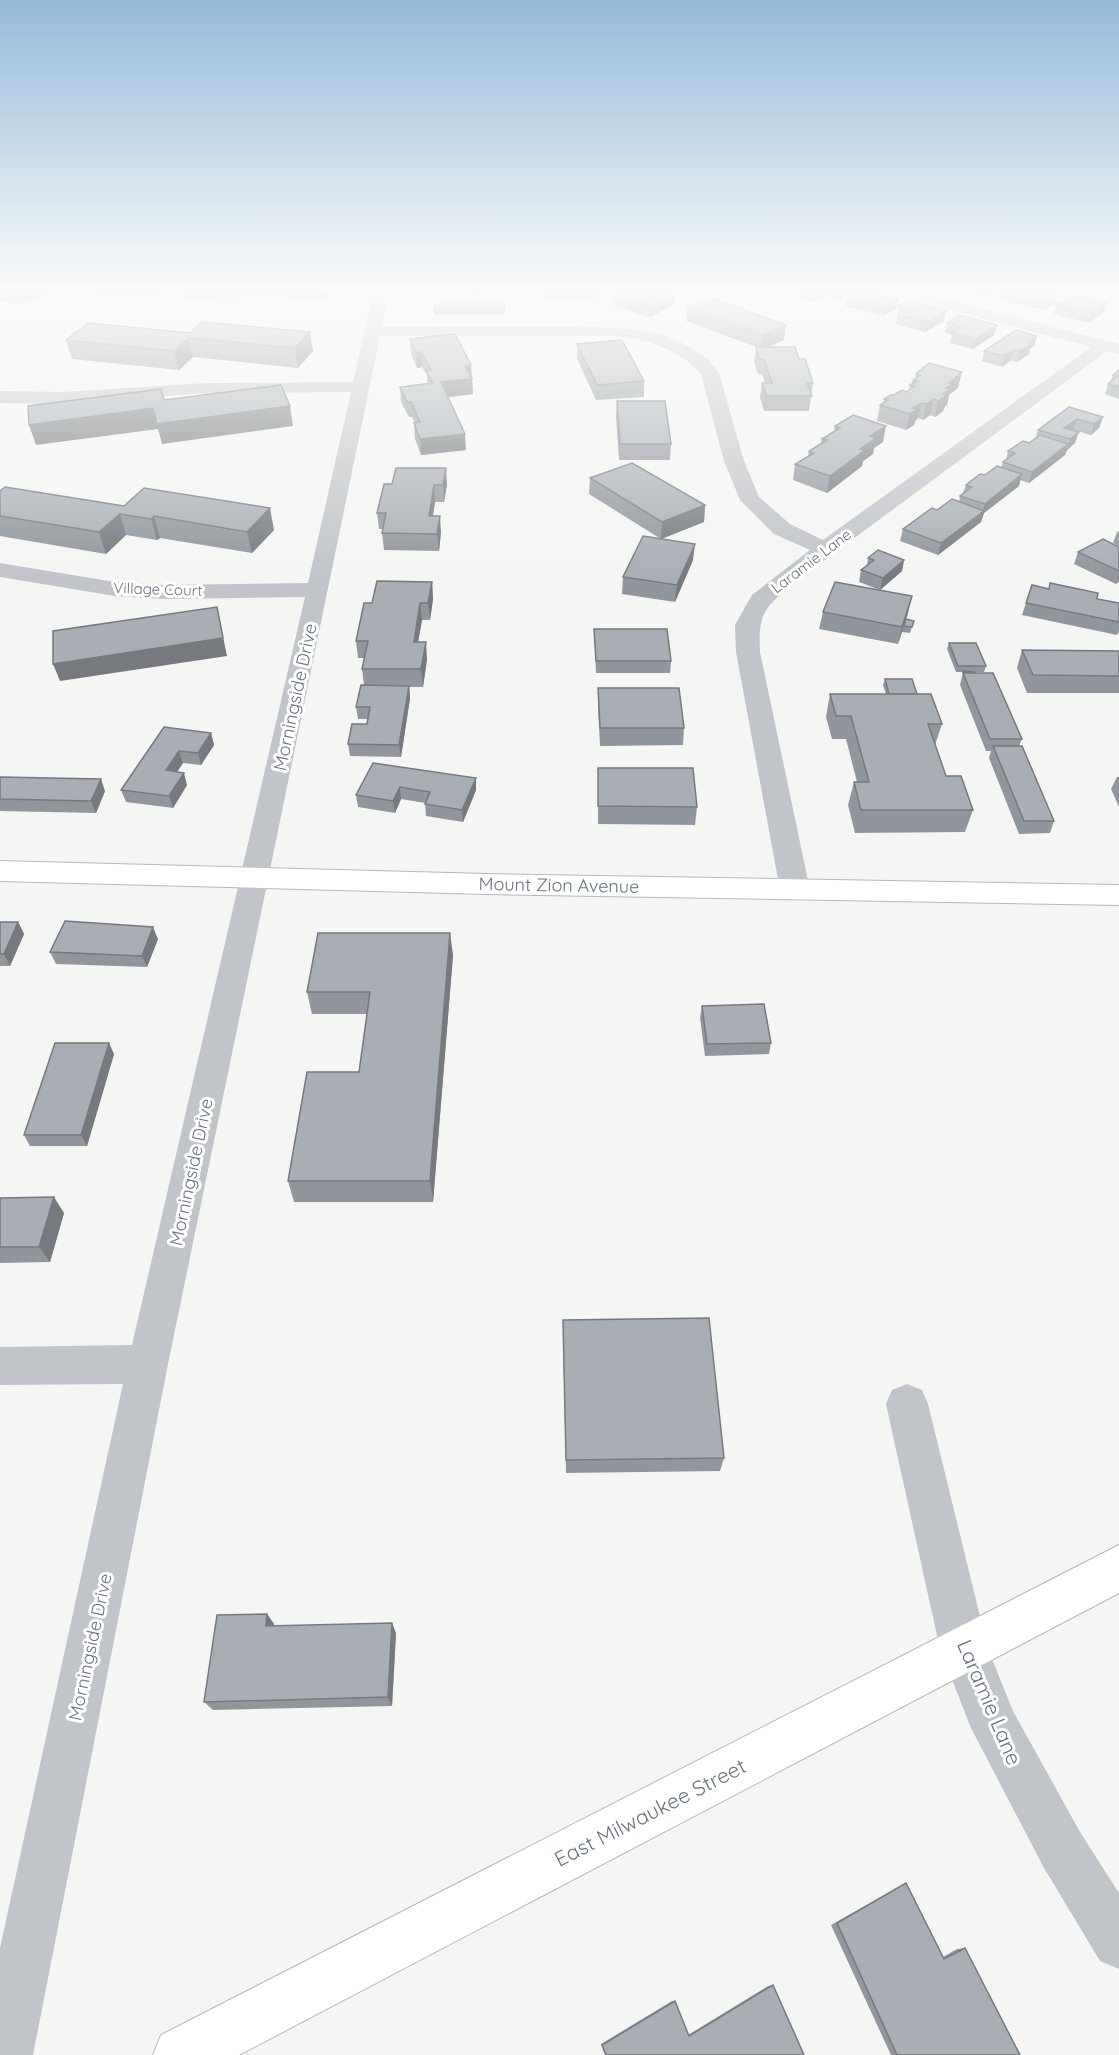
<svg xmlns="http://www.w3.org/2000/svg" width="1119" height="2055" viewBox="0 0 1119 2055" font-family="Quicksand,sans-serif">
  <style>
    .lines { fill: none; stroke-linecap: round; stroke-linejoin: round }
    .secondary-casing { stroke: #b4b8bc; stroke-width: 2 }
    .minor { fill: #c1c4c8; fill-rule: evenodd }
    .secondary { fill: #fff; fill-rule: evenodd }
    .wall { fill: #90969b }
    .shaded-wall { fill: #767a7e }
    .building { fill: #a8aeb4; stroke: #767a7e; stroke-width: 1.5 }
    .labels { text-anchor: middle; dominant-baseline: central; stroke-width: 6; stroke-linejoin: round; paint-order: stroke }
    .far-street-label { font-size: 15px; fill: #677381; stroke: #fff }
    .street-label { font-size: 18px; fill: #677381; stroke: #fff }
    .near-street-label { font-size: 21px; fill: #677381; stroke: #fff }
  </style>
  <rect width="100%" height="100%" fill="#f5f6f3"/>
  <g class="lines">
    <g class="secondary-casing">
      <g id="secondary">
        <path d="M0,861L486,874L1119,885V905L486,894L0,881Z"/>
        <path d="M1119,1545V1593L239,2055H153L161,2035Z"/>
      </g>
    </g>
    <g class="minor">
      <path d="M365,290H381L386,305L382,326H576L631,329L660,334L684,344L707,358L719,373L744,461L759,497L790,524L823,540L1091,347L885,293L883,290H909L1119,344V354L1107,351L795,582C765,608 758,611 760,652L810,890L806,897L795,900L784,897L780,890L736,652L735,625L752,595L810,550L774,534L740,500L724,461L701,374C689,359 669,349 651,343C621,333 577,336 546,336C491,336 435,336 380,336L168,1364L33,2055H0V1948L123,1384L0,1385V1347L132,1345L305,597L165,599L115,596L0,577V563L115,582L165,585L308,583L351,392L207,393L63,404L0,403V391L63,392L207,383L353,382L370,305Z"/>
      <path d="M907,1384L922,1390L928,1404L988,1649L1013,1711L1080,1832L1119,1893V1969L1100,1961L1044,1868L971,1728L940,1649L886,1404L892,1390Z"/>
    </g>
    <use href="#secondary" class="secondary"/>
  </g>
  <g class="wall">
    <path d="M0,290H55L17,305L0,300Z"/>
    <path d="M88,290H163L159,297L89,294Z"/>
    <path d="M182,290H328L325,300H290V297L184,298Z"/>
    <path d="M465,290H493L476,295Z"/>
    <rect x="546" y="290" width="51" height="9"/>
    <path d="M782,290H796L791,292Z"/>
    <path d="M798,290H850V294L898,299L896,309L883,316L845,306L846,297L840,300L826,296L815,302L797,296Z"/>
    <path d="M959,290H997L987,297Z"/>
    <path d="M1000,290L1058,293L1055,303L1045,310L998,299Z"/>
    <path d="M613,295L675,304L650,317L612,305Z"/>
    <path d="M1081,299L1107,303L1104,312L1089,323L1054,314L1057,304Z"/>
    <path d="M908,301L944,321L925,332L896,324L899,306Z"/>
    <path d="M687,306L784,340L769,347L799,359L813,383L809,411H764L760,398L762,383H765L762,374H758L754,362L756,347L686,321Z"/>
    <path d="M505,309L504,315H434V310Z"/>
    <path d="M947,323L997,325L994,335L973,349L950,343L952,335L945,333Z"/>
    <path d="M190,333L313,351L298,368L193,357L179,370L72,359L66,340Z"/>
    <path d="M1037,336L1034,346L1030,349L1029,354L1017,362L1011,360L1002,367L982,361L984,351Z"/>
    <path d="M410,339L472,379L473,394L448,397L466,450L421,455L415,439L414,423H415L412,417H409L401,402L400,387L427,383V375L422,367L417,368L411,354Z"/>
    <path d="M577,344L644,381V397L596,400L577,359Z"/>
    <path d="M1119,370V399L1105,394L1108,384L1110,382L1113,375Z"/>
    <path d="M916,374L958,388L949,395L947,405L945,406L943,411L935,417L930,415L923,420L918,418L915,421L914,425L906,430L877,421L880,405L883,403L884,399L909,390L910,385L912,384L913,380L915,378Z"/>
    <path d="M617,401L671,444L670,460H619L616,416Z"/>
    <path d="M1069,407L1103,417L1099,428L1091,435L1073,430H1072L1075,443L1067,450L1065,455L1029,483L1020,480L1019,486L984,513L981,522L938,555L900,541L903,529L937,510L959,502L960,496L963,493L966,485L1001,468L1003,462L1006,460L1008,451L1029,443L1035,439L1038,430Z"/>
    <path d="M835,426L883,442L874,448L873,454L863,461L862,466L827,493L793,480L795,464L808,456L809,451L821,443L822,439L834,431Z"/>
    <path d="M590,478L705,505L704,522L661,539L589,494Z"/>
    <path d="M392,484H447L444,502H435L433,516L441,532L439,551L384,550L382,533L383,529H379L377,513Z"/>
    <path d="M124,506L274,530L252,553L160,538L157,540L126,535L106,554L0,536V516Z"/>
    <path d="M1119,531V546L1113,543L1117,532Z"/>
    <path d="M1119,547V582L1116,584L1074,564L1078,552Z"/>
    <path d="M868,558L904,560L902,571L880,590L859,582L861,570L867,566Z"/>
    <path d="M693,560L675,602L622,594L623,577Z"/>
    <path d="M432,582L433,599L430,620H422L418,642L427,659L423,687H409L410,698L401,757L350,756L348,744L367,724L368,719H358L356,707L364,685L362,669L364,658H358L356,641L372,603Z"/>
    <path d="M1049,589L1119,603V631L1117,635L1022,615L1026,603Z"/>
    <path d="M823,612L908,613L906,619L912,627L910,633L902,632L898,644L819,629Z"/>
    <path d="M594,629L671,661L670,673H596Z"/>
    <path d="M949,643L986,666L984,672H974L1022,739L1019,746L1054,821L1050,833L1019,834L989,758L991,751H986L960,685L963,672H956L947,649Z"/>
    <path d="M1022,650L1119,651V693H1027L1017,668Z"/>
    <path d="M885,679L917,694L942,724L935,745L946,776L973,810L965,832L855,833L848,805L854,782H857L846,739H832L826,717L830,694H886L883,685Z"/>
    <path d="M598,688L684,728L683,745L600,746L598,706Z"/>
    <path d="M164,727L211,733L214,745L201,765L183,763L177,772L187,785L173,808L126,802L121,790Z"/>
    <path d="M373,763L476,778V790L463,822L426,816L425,803L401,799L395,813L358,807L356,795Z"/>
    <path d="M598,768L697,807L695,825L598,824Z"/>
    <path d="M0,777L105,791L96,813L0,811Z"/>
    <path d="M1117,777H1119V807L1111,789Z"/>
    <path d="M0,922H18L24,934L10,966H0Z"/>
    <path d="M158,939L147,967L56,964L50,952Z"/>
    <path d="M453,955L433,1202H294L288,1181L359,1072L367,1014H312L307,992Z"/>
    <path d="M702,1006L771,1043L769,1054L705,1056L700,1018Z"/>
    <path d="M114,1054L87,1146H30L24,1135Z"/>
    <path d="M0,1198L64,1213L50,1262L0,1263Z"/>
    <path d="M563,1335L724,1458L720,1471L566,1473Z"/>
    <path d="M267,1614L274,1624V1626L396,1633L392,1706L213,1710L204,1702Z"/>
    <path d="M906,1883L943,1957L957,1949L965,1948L1020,2055H891L831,1925L900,1886Z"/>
    <path d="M773,1985L804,2055H605L601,2044L672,2001H675L688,2035L768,1986Z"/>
  </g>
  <g class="shaded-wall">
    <path d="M13,290H55L17,305Z"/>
    <path d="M158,290H163L159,297Z"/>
    <path d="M323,290H328L325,300Z"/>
    <path d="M475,290H493L476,295Z"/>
    <path d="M821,290H827L826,296L815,302L817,292Z"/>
    <path d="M841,290H850L849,295L846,296V297L840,300Z"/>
    <path d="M988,290H997L987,297Z"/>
    <path d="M1058,293L1055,303L1045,310L1048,300Z"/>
    <path d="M675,295V304L650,317L651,307Z"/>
    <path d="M898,299L896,309L883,316L885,306Z"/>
    <path d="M1107,303L1104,312L1089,323L1092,313Z"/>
    <path d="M946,311L944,321L925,332L927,322Z"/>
    <path d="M786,325L784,340L761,350L763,335Z"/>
    <path d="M997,325L994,335L973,349L976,339Z"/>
    <path d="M310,332L313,351L298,368L295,348Z"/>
    <path d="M1037,336L1034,346L1030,349L1029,354L1017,362L1020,351L1028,342Z"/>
    <path d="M189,338L193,357L179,370L174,351Z"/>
    <path d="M1014,350L1011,360L1002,367L1004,356Z"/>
    <path d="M416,352H421L422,367L417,368Z"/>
    <path d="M471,365L473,394L442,398L441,382L465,366Z"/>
    <path d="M962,372L958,388L949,395L947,405L945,406L943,411L935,417L938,401L946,388L949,383Z"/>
    <path d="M934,399L930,415L923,420L926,404Z"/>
    <path d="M922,403L918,418L915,421L914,425L906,430L910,414L913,408Z"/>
    <path d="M290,406L293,426L162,444L158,429L36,445L29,425L153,408Z"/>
    <path d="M1103,417L1099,428L1091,435L1094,424Z"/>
    <path d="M1077,419L1073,430L1063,437L1064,428Z"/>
    <path d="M886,426L883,442L874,448L873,454L863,461L862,466L827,493L830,476L870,436Z"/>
    <path d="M1079,432L1075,443L1067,450L1065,455L1029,483L1032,472L1068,445L1070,439Z"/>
    <path d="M465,434L466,450L421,455L420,439Z"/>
    <path d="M446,468L447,484L444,502L443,485Z"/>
    <path d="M1022,474L1019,486L984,513L981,522L938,555L941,543L982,512L985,504Z"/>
    <path d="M434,485L435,502L430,532L429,516Z"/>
    <path d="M705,505L704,522L661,539L662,522Z"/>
    <path d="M270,508L274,530L252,553L247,532Z"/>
    <path d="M120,514L126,535L106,554L99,532Z"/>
    <path d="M154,516L160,538L157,540L151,519Z"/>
    <path d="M440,516L441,532L439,551L437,534Z"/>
    <path d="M695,544L693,560L675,602L677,585Z"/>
    <path d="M904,560L902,571L880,590L883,578Z"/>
    <path d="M432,582L433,599L430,620L428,603Z"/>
    <path d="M912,596L908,613L898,644L902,627Z"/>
    <path d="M420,603L422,620L415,659L414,642Z"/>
    <path d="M217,607L227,656L60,681L53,664Z"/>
    <path d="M426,642L427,659L423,687L421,669Z"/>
    <path d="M409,686L410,698L401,757L399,745Z"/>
    <path d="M211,733L214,745L201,765L198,753Z"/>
    <path d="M179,751L183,763L170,782L166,770Z"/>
    <path d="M184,773L187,785L173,808L169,796Z"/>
    <path d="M476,778V790L463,822L462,810Z"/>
    <path d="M101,779L105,791L96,813L91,801Z"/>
    <path d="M400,787L401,799L395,813L393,801Z"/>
    <path d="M18,922L24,934L10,966L4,954Z"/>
    <path d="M153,927L158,939L147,967L142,956Z"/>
    <path d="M450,933L453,955L433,1202L430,1181Z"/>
    <path d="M109,1043L114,1054L87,1146L81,1135Z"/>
    <path d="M54,1197L64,1213L50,1262L39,1247Z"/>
    <path d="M267,1614L274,1624L273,1636L266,1626Z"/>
    <path d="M392,1623L396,1633L392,1706L388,1697Z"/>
  </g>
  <g class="building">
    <path d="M625,290H659L675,295L651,307L613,295Z"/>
    <path d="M857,290H862L898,299L885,306L846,296Z"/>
    <path d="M1002,290H1044L1058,293L1048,300Z"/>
    <path d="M1072,297L1081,299L1085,297L1107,303L1092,313L1057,304Z"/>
    <path d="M715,299L786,325L763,335L687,306Z"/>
    <path d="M908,301L946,311L927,322L898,314L903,311L912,313L916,311L899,306Z"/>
    <path d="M435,304H505L504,310H434Z"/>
    <path d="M959,315L997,325L976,339L952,332L961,327L947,323Z"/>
    <path d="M202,322L310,332L295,348L189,338L174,351L66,340L88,323L190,333Z"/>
    <path d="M1016,330L1037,336L1028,342L1032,344L1020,351L1014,350L1004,356L984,351Z"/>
    <path d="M455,334L471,365L465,366L472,379L441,382L465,434L420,439L414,423L420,422L411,402H407L400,387L433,383L426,371L431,370L421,352H416L410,339Z"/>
    <path d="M622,340L644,381L597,385L577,344Z"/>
    <path d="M756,347H795L799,359H805L813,383H807L812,396H766L762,383H772L764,359H759Z"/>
    <path d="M929,363L962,372L949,383L952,384L946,388L950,389L943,394L947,395L938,401L934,399L926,404L922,403L913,408L917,410L910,414L880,405L888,400L884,399L891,395H894L902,390L906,392L915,386L910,385L917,381L913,380L920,375L916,374Z"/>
    <path d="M1119,370V387L1108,384L1118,376L1113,375Z"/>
    <path d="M281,385L290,406L157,424L153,408L29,425L28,406L161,389L164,400Z"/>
    <path d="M617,401H665L671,444H620Z"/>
    <path d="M1069,407L1103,417L1094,424L1077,419L1064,428L1079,432L1070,439L1038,430Z"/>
    <path d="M853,415L886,426L870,436L876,438L860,449L865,450L830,476L795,464L814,453L809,451L827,440L822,439L840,428L835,426Z"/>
    <path d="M1040,435L1068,444L1032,472L1003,462L1015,453L1008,451L1023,441L1029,443Z"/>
    <path d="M632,463L705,505L662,522L590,478Z"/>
    <path d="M997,466L1022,474L985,504L960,496L972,487L966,485L980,474L985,475Z"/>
    <path d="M396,468H446L443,485H434L429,516H440L437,534L382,533L386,513H377L384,484H392Z"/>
    <path d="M5,487L124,506L144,488L270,508L247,532L154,516L151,519L120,514L99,532L0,516V491Z"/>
    <path d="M952,499L984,511L941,543L903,529L932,508L937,510Z"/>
    <path d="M643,536L695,544L677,585L623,577Z"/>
    <path d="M1103,539L1119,547V571L1078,552Z"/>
    <path d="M878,550L904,560L883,578L861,570L874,560L868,558Z"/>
    <path d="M377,581L432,582L428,603H420L414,642H426L421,669H362L368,641H356L364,603H372Z"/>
    <path d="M835,582L912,596L902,627L823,612Z"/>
    <path d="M1050,583L1098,593L1097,599L1119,603V622L1026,603L1032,585L1049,589Z"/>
    <path d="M217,607L223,638L53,664V631Z"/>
    <path d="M906,619L914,621L912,627L904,626Z"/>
    <path d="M594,629H667L671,661H596Z"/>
    <path d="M949,643H976L986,666H958Z"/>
    <path d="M1022,650L1119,651V676L1033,675Z"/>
    <path d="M963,671L974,672L975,673H964Z"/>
    <path d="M963,673H993L1022,739H990Z"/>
    <path d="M885,679H912L917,694H889Z"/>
    <path d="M361,685L409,686L399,745L348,744L352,724H367L370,707H356Z"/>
    <path d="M598,688H679L684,728H600Z"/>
    <path d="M830,694H931L942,724H928L946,776H961L973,810H861L854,782H869L851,716H836Z"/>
    <path d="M164,727L211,733L198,753L179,751L166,770L184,773L169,796L121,790Z"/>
    <path d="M993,746H1022L1054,821H1024Z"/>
    <path d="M373,763L476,778L462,810L425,804L430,792L400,787L393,801L356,795Z"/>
    <path d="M598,768H693L697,807L598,806Z"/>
    <path d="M0,777L101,779L91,801L0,799Z"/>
    <path d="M65,921L153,927L142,956L50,952Z"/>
    <path d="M0,922H18L4,954H0Z"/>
    <path d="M318,933H450L430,1181H288L307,1072H359L370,992H307Z"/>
    <path d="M764,1004L771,1043L707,1044L702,1006Z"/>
    <path d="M55,1043H109L81,1135H24Z"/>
    <path d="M54,1197L39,1247H0V1198Z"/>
    <path d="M709,1318L724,1458L566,1460L563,1320Z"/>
    <path d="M267,1614L266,1626L392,1623L388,1697L204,1702L217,1615Z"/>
    <path d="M906,1883L944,1959L965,1948L1020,2055H897L837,1923Z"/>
    <path d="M773,1985L804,2055H606L602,2045L675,2001L689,2036Z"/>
  </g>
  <linearGradient id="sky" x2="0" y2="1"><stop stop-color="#95badb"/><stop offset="0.5" stop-color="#fafbfa"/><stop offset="1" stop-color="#fafbfa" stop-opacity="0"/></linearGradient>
  <rect width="1119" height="577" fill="url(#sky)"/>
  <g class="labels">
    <g class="far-street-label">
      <text transform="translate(811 561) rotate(-37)">Laramie Lane</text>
      <text transform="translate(158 589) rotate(2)">Village Court</text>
    </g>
    <g class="street-label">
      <text transform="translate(295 697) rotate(-78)">Morningside Drive</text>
      <text transform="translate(559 885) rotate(1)">Mount Zion Avenue</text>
      <text transform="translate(191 1172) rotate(-78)">Morningside Drive</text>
      <text transform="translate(90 1647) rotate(-78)">Morningside Drive</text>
    </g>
    <g class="near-street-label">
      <text transform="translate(990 1702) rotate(67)">Laramie Lane</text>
      <text transform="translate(650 1812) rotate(-27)">East Milwaukee Street</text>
    </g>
  </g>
</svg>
